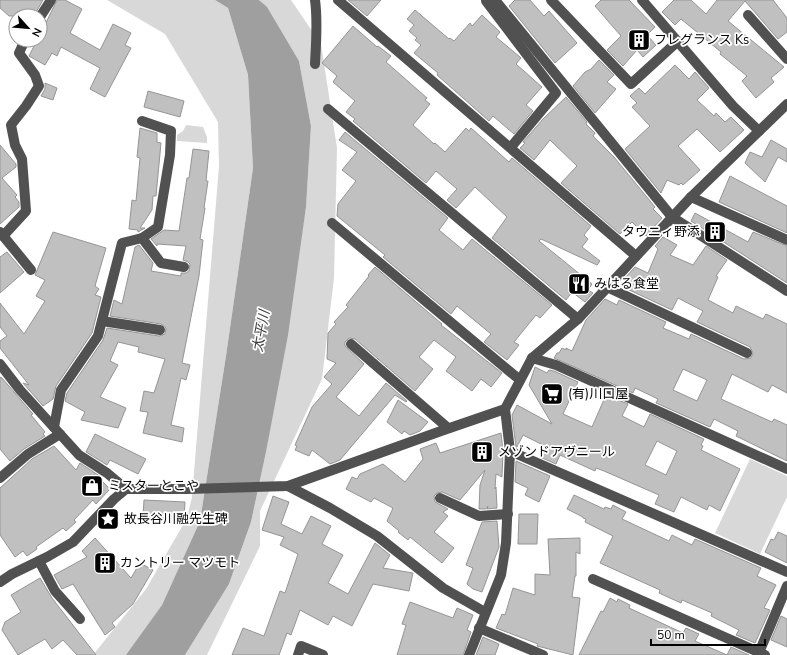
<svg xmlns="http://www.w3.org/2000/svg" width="787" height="655" viewBox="0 0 787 655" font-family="'Nunito Sans','Noto Sans JP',sans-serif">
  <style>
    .green { fill: #d8d8d8 }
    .water { fill: #9f9f9f }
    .building { fill: #c0c0c0; stroke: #959595; fill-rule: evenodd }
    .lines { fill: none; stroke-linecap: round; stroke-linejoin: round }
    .minor { stroke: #515151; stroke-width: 10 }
    .labels { text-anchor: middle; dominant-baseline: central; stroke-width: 3.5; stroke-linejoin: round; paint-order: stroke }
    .poi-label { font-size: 13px; fill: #000; stroke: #fff; text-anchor: start }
    .water-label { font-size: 14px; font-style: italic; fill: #404040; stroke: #fff }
  </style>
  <rect width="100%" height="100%" fill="#fff"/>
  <g class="green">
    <path d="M107,0H215L228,8L248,75L253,168L226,356L200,521L162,605L127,655H93L146,589L187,518L192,497L219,166L218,122L165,34Z"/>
    <path d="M259,0H291L321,44L337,148L334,278L322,379L260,511V546L207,655H185L229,584L251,522L266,452L306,207L311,126L299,61L267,8Z"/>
    <path d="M186,125L203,127L207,137V143L177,141V135L183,131Z"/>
    <path d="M750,459L787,476V497L760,554L715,533Z"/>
  </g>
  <path class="water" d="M215,0H259L267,7L299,61L311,126L306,207L288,335L266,452L251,522L229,584L185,655H126L162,605L200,521L226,356L253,168L248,75L228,8Z"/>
  <g class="building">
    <path d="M0,0H43L34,16H9L0,8Z"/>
    <path d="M57,0H65L82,9L70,33L100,50L113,24L131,33L125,45L131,48L105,97L90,89L100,68L61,47L57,56L52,53L45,65L29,56L37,40H40V35Z"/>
    <path d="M348,0H381L367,16Z"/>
    <path d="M515,0H530L544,16L549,11L577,43L555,63L509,6Z"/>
    <path d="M601,0H629L655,27L647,35L656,45L643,57L637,50L623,66L607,50L621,36L595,6Z"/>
    <path d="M674,0H691L706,14L717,0H773L787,18V32L778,39L745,1L728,21L784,67L771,78L774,82L756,98L742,81L747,76L720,54L721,52L681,19L675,25L662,12Z"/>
    <path d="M415,10L449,39L450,38L454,41L470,23L472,26L482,15L500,32L496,37L520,57L521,58L516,64L542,87L526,105L533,111L514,134L493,116L489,121L437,75L438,73L414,53L421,45L415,40L417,38L409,31L414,25L407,19Z"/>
    <path d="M353,26L377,47L378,46L391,56L386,62L427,98L425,100L430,104L413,125L434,144L435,143L445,152L466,128L469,131L471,128L509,162L512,158L591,226L584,235L588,239L582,247L600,261L597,265L541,239L539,241L592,284L588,290L593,293L585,302L572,292L566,300L492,238L507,217L475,187L456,208L447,200L457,189L436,171L426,183L353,121L355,119L346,112L355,101L333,82L337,76L322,63Z"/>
    <path d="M599,60L614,75L607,82L616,89L595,113L573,86L585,72L591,69Z"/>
    <path d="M675,65L689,79L695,72L709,88L697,100L714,116L716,113L725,122L731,117L744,130L720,152L697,129L678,146L700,170L683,185L681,183L679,185L667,180L661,193L625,149L650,126L632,107L637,103L630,96L639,88L645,94Z"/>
    <path d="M45,83L57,88L53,100L41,96L45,89Z"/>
    <path d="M148,91L184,101L180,117L144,107Z"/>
    <path d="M566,97L587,122L586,124L595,133L593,136L614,157L655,207L653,209L662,218L646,236L632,222L620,234L561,183L577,166L550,140L534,160L520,148L525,143L523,142L543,119Z"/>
    <path d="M140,128L157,133V142L161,143L156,196H153L152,210L140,228H145L138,232V230L129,229L132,200L136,201L140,158L137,157Z"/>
    <path d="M345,132L448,218L439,230L463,250L472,239L552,305L540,318L536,315L514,342L519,345L507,360L484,342L491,334L457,306L451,314L383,257L385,255L337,216L338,204L356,181L342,170L357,152L339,140Z"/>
    <path d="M771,140L787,149V162L778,157L765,182L745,163L750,152L762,157Z"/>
    <path d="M0,145L16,164V167L2,178L17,195L15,197L19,202V207L0,224Z"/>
    <path d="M193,149L209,151L206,181H208L204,208H205L200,239L203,240L199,276L182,363L190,365L186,380L181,378L171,425L184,428L182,442L143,433L148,412L140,411L144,391L154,393L165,359L138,352L139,347L118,342L110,361L118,365L100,397L126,408L118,428L81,420L85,412L65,401L67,393L103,340L107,328L159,336L165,334L166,328L161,324L110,316L114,300L122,304L135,247L139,245L153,263L151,271L181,276V273H186L189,271L190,264L188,262L183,260L186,246L157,244V246L151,239L164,230L179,231L187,178H189Z"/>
    <path d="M730,176L787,206V233L719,202Z"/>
    <path d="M695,213L748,242L753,232L787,246V283L691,221Z"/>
    <path d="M53,232L106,248L95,286L99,289L95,295L101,297L92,333L56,386L53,399L43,406L23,383L29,385L0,348V341L7,336L0,327V303L24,334L45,301L36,296L45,280L35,275Z"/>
    <path d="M663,237L677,245L670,255L693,265L706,246L727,260L716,276L718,277L708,300L733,313L736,306L763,319L766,314L787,324V393L772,385L768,392L732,374L721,399L772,422L774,419L787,425V461L736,436L738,431L714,419L710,427L656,403L658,399L635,388L633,393L554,358L557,353H559L562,348L566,350V348L572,351L586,320L605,299L617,305L619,300L666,322L663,328L689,339L691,334L744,359L751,358L753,353L750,347L697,322L703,311L678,298L672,310L625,288L629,279L625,278L635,267L648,273L658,249L655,246ZM683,369L707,380L697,401L673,390Z"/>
    <path d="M7,252L24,272L0,293V257Z"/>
    <path d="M375,267L442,324L441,325L502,373L491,387L481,379L472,391L446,371L456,357L434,340L419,357L433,369L415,391L355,339L349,338L345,342V346L364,364L336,397L359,416L386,383L407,401L406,402L395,395L340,460L330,464L312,450L309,456L295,450L297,446L295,445L312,407L332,384L324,377L336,363L327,359L328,333L336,324L334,322L348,307L346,305L369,276L368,275Z"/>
    <path d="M535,367L547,373L549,370L554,371L578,382L563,414L592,427L606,395L628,404L622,416L644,427L650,414L704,439L701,445L703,446L701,450L740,469L720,511L709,505L707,510L681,497L674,512L655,504L659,495L604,471L596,468L595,471L560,455L556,464L540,457L545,446L523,435L517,447H516L512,415L517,405L552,424L529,385ZM657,441L677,451L666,475L645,465Z"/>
    <path d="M0,377L2,378L33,414L31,415L45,432L43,434L45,436L24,449L10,461L0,449Z"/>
    <path d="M398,400L428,422L420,431L410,435L404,431L402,434L387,422Z"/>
    <path d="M501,433L503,451L502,477L496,474L495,489L496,487L497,508L487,509L488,506L486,509H479L480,485L485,470L460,500L442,492L437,493L434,496L435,502L448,509L443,512L448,516L434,532L454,548L442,563L410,537L408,540L398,532L399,531L387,521L393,508L374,498L371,502L346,489L352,477L357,479L360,474L383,464L405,482L423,459L420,449L436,443L440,453Z"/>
    <path d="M95,434L146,459L138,474L110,460L107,465L86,452Z"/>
    <path d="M54,446L76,470L80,463L101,477L100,479L110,489L96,504L93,500L74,520L76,522L66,531L63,528L36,547L37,549L27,556L23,551L15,557L0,535V488L32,459Z"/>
    <path d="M516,461L550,476L539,502L525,495L528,488L515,482Z"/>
    <path d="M574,495L604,509L605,507L611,509L613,505L626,512L622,519L669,541L672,535L692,545L695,539L761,568L757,576L776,585L764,608L770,610L755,643L736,635L739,630L711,616L712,613L682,600L681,603L659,593L660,590L600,563L613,536L585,522L586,519L583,518V517L567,509Z"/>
    <path d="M273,496L289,502L281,524L302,534L311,516L331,526L322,544L343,555L328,583L348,594L375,543L390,555L383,568L413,573L409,591L373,584L352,626L333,616L328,625L300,610L291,635L287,633L279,655H232L243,628L264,636L280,591L285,593L298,554L280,545L284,537L262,530Z"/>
    <path d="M144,500L185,502L184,519L143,517Z"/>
    <path d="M519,514H538L537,544H518Z"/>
    <path d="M497,521L499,547L482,592L473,589L467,584L473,568L466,565L482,522Z"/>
    <path d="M778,532L787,536V563L765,552L771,539L774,540Z"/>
    <path d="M95,538L131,578L140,563L153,570L133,604L112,623L115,627L105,635L73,584L62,589L54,575L87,557L82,551Z"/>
    <path d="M580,538V554L576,552V576H575L572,597L580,598L573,655L537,646L538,644L496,628L502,614L505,615L513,588L535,595V574L550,575L548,539Z"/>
    <path d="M40,578L52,598L96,655H77L63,640L52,649L45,639L18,655L2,630L5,622L21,612L11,595Z"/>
    <path d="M610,598L617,602L618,599L630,605L629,608L683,633L686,628L699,634L695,641L727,655H579L601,611L603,612Z"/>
    <path d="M410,602L453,618L457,608L473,615L467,630L471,632L463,655H397L406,625L402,624Z"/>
    <path d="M781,616L787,619V647L771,640Z"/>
    <path d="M483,637L499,644L495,655H476Z"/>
    <path d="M731,647L749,655H727Z"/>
  </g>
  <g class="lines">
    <g class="minor">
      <path d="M338,0L636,256"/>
      <path d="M495,0L672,217L787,291"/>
      <path d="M551,0L631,84L677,42"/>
      <path d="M642,0L733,106L759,131"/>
      <path d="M486,1L556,93L511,147"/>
      <path d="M748,15L787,59"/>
      <path d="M40,17L51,0"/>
      <path d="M315,64C316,43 318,21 315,0"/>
      <path d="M328,109L578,319"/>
      <path d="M691,197L787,240"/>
      <path d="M332,223L520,380"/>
      <path d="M0,232L31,270"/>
      <path d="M3,236L26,211L22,159L15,145L11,125L26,106L39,86L35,75L19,53L25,40"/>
      <path d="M142,238L161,263L184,267"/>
      <path d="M607,287L747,353"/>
      <path d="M102,321L160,330"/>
      <path d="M351,344L448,428"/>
      <path d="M532,358L556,365L787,469"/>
      <path d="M0,364L20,390L79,455L107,473L126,489"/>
      <path d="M54,427L61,390L98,336L122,243L142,238L158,227L170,155L171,131L142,121"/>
      <path d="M510,451L787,572"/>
      <path d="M0,478L28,454L60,434"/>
      <path d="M288,486L330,508L377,536L443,588L485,612"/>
      <path d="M440,498L479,516L508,514"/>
      <path d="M39,561L55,591L80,619"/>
      <path d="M593,579L765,655"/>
      <path d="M0,582L12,574L47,557L73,542L114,499L126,489H188L288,486L441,431L505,409L532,358L578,319L691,197L787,104"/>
      <path d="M479,628L543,655"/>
      <path d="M298,655L301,646L323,655"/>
      <path d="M469,655L501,575L506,543L510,451L505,409"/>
      <path d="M758,655L787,586"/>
    </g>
  </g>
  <defs>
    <g id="building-square" transform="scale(1.15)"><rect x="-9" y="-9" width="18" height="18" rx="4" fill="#000" stroke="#fff"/><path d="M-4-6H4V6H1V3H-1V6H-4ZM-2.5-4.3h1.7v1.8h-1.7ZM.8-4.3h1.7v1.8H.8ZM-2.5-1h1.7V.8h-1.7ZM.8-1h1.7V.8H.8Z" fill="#fff"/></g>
    <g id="restaurant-square" transform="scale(1.15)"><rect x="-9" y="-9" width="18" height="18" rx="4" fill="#000" stroke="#fff"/><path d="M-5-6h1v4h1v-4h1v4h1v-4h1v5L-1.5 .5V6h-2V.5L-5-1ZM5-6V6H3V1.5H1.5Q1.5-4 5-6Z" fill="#fff"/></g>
    <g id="supermarket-square" transform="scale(1.15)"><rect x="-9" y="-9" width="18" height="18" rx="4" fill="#000" stroke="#fff"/><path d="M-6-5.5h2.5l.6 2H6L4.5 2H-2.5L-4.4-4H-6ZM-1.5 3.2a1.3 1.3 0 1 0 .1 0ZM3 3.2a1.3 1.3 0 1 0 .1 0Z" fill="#fff"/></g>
    <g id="shop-square" transform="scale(1.15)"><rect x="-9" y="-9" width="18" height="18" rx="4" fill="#000" stroke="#fff"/><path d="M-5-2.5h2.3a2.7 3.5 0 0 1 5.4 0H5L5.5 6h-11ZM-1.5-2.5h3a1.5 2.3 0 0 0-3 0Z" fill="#fff"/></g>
    <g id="sight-square" transform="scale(1.15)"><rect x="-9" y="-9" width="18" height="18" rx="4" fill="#000" stroke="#fff"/><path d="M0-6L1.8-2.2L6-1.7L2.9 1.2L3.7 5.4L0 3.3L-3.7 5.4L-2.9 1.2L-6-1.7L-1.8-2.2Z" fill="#fff"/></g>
  </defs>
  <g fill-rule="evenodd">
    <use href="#building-square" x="639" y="40"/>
    <use href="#building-square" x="715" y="232"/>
    <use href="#restaurant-square" x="579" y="284"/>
    <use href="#supermarket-square" x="552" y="394"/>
    <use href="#building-square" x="482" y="452"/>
    <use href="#shop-square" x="92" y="486"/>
    <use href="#sight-square" x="108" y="519"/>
    <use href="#building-square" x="105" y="563"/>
  </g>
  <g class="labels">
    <g class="poi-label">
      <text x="654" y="40">フレグランス Ks</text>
      <text x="700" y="232" text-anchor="end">タウニィ野添</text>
      <text x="594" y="284">みはる食堂</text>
      <text x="568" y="394">(有)川口屋</text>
      <text x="498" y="452">メゾンドアヴニール</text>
      <text x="108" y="486">ミスターとこや</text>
      <text x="124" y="519">故長谷川融先生碑</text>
      <text x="120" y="563">カントリー マツモト</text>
    </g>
    <g class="water-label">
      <text transform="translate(261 331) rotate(-80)">太平川</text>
    </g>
  </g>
  <g transform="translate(28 28) rotate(117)"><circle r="19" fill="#ffffff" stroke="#999999"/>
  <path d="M0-3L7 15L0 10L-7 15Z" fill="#000000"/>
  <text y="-6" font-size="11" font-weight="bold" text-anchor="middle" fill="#000000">N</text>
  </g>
  <path d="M651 639v6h114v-6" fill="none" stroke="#000000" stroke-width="2"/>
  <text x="657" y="639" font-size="12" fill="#000000" stroke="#ffffff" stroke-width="3" paint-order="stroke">50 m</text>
</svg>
